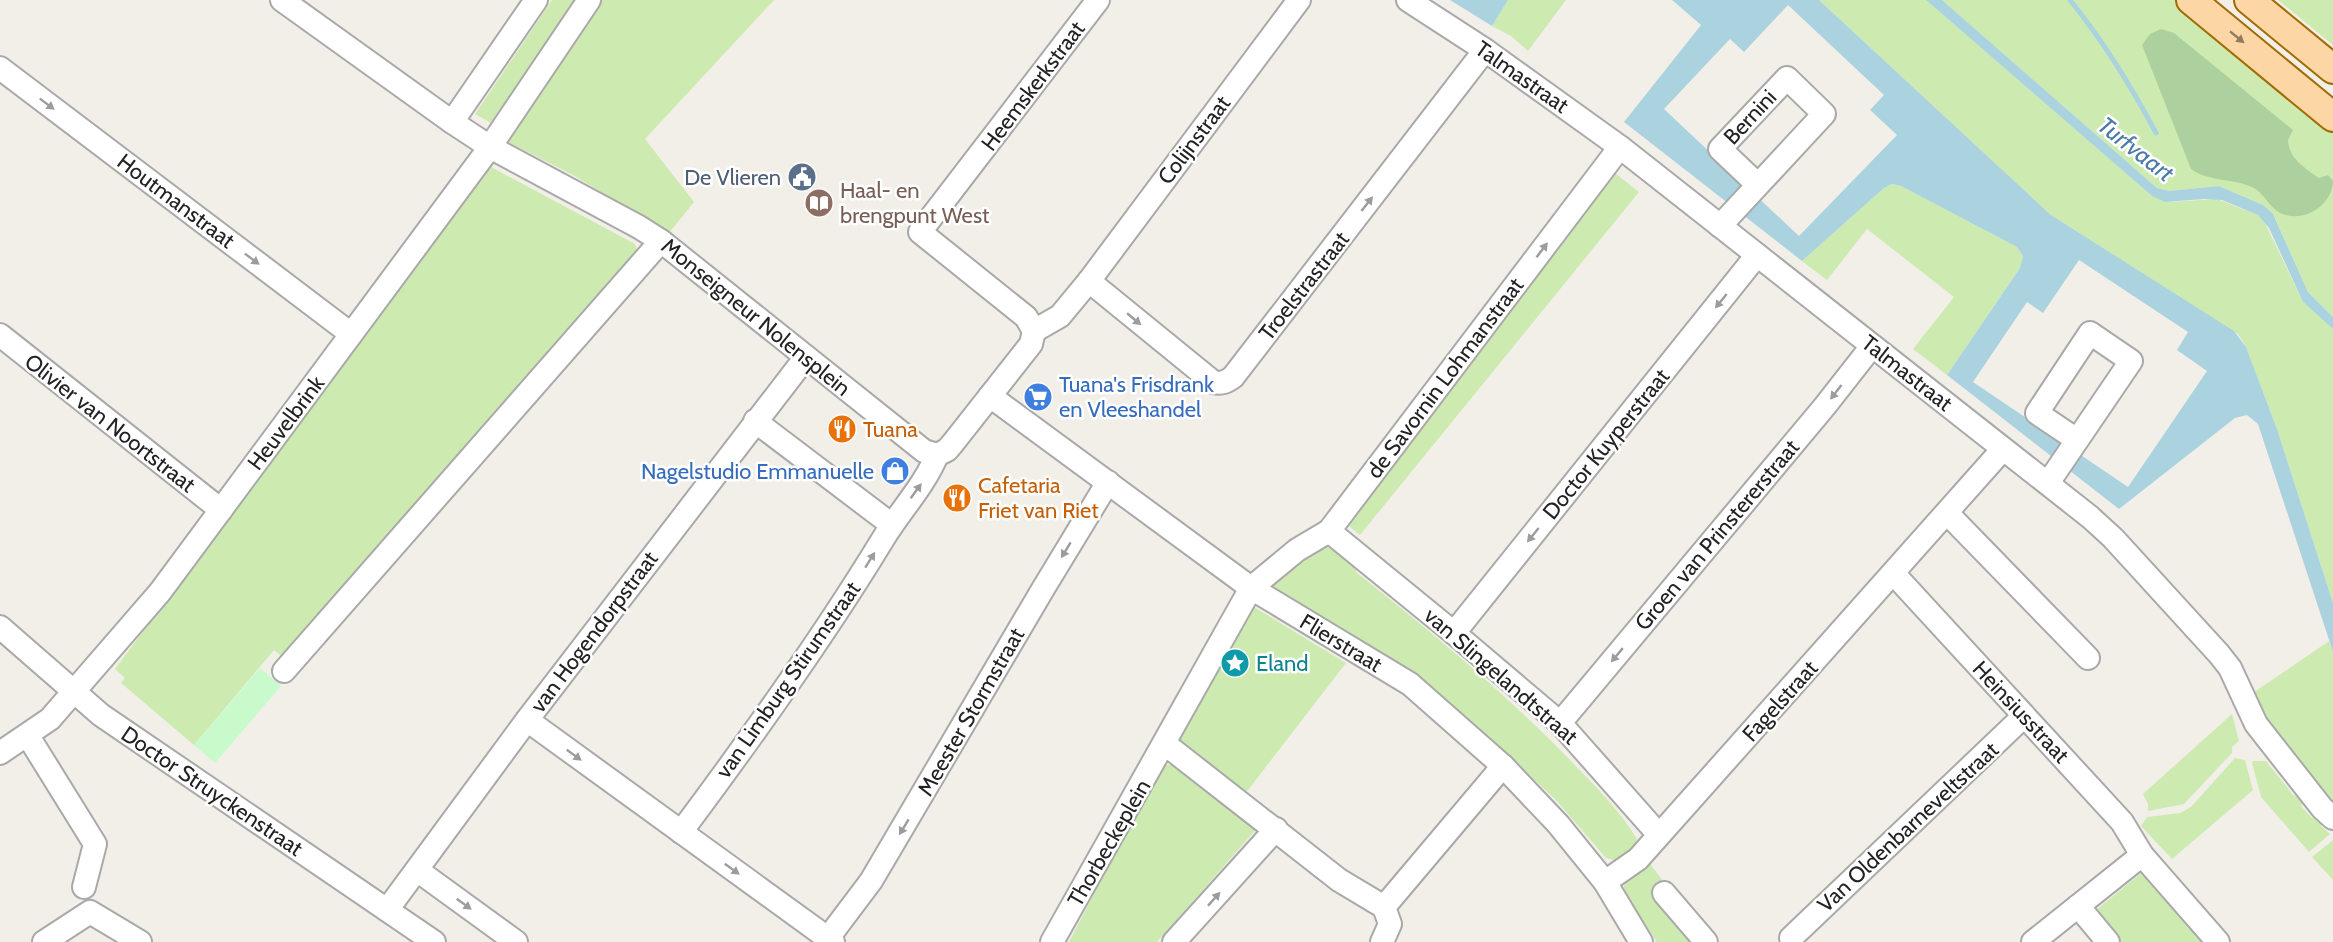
<svg xmlns="http://www.w3.org/2000/svg" width="2333" height="942" viewBox="0 0 2333 942" font-family="Cabin,sans-serif">
  <style>
    .grass { fill: #cdebb0 }
    .forest { fill: #add19e }
    .park { fill: #c8facc }
    .water { fill: #aad3df; fill-rule: evenodd }
    .lines { fill: none; stroke-linecap: round; stroke-linejoin: round }
    .stream { stroke: #aad3df; stroke-width: 5 }
    .minor-casing { stroke: #a9a9a9; stroke-width: 26 }
    .major-casing { stroke: #a06b00; stroke-width: 32 }
    .minor { stroke: #fff; stroke-width: 22 }
    .major { stroke: #fcd6a4; stroke-width: 28 }
    .oneway { fill: #8f7c63 }
    .oneway2 { fill: #9c9c9c }
    .labels { text-anchor: middle; dominant-baseline: central; stroke-width: 5; stroke-linejoin: round; paint-order: stroke }
    .street-label { font-size: 22px; fill: #222; stroke: #fff }
    .service-label { font-size: 22px; fill: #4e5e75; stroke: #fff; text-anchor: end }
    .education-label { font-size: 22px; fill: #785e54; stroke: #fff; text-anchor: start }
    .shop-label { font-size: 22px; fill: #366cbe; stroke: #fff; text-anchor: start }
    .food-label { font-size: 22px; fill: #c56008; stroke: #fff; text-anchor: start }
    .culture-label { font-size: 22px; fill: #0d838f; stroke: #fff; text-anchor: start }
    .water-label { font-size: 24px; font-style: italic; fill: #4a7aab; stroke: #fff }
  </style>
  <rect width="100%" height="100%" fill="#f2efe9"/>
  <g class="grass">
    <path d="M552,0H574L491,123L475,114Z"/>
    <path d="M598,0H774L645,139L694,202L669,233L573,175L502,139Z"/>
    <path d="M1508,0H1566L1528,51L1511,36L1492,26Z"/>
    <path d="M1819,0H1926L2152,196L2169,202L2217,199L2258,215L2264,221L2303,302L2333,329V603L2277,429L2246,347L2238,334L2051,215Z"/>
    <path d="M1942,0H2177L2333,129V317L2308,292L2275,218L2263,205L2219,186L2169,191L2157,188Z"/>
    <path d="M2278,0H2333V45Z"/>
    <path d="M491,167L635,244L638,253L285,659L274,650L194,745L121,683L125,678L115,669L487,169Z"/>
    <path d="M1615,173L1639,192L1360,535L1346,524Z"/>
    <path d="M1892,184L1901,186L2017,247L2023,256L2020,268L1947,375L1913,349L1954,297L1867,229L1827,280L1802,261L1884,188Z"/>
    <path d="M1324,545L1358,566L1356,572C1430,631 1503,691 1569,759C1593,784 1619,809 1637,839L1633,850L1614,860L1606,858L1555,799L1467,717L1430,687L1272,588L1300,557Z"/>
    <path d="M1254,607L1346,663L1245,794L1177,743L1249,612Z"/>
    <path d="M2329,641L2333,652V809L2290,756L2250,695Z"/>
    <path d="M2232,714L2239,741L2232,747V753L2184,804L2148,811V804L2143,794Z"/>
    <path d="M2235,758L2245,760L2253,790L2172,859L2141,826L2147,817L2180,813L2191,807Z"/>
    <path d="M2253,761H2266L2294,796L2298,794L2305,802L2301,806L2312,818L2314,816L2323,824L2321,826L2330,834L2309,852L2261,797L2252,763Z"/>
    <path d="M1165,765H1177L1259,826L1157,942H1069L1122,840Z"/>
    <path d="M2333,840V880L2312,857Z"/>
    <path d="M1648,861L1666,885L1693,942H1657L1623,890L1626,879Z"/>
    <path d="M2145,870L2203,942H2122L2096,910Z"/>
  </g>
  <path class="forest" d="M2161,29L2174,33L2293,130L2288,140C2289,159 2305,168 2319,178L2328,175L2333,181C2333,204 2305,223 2283,214C2269,209 2265,193 2252,187C2232,178 2209,182 2191,169L2142,45L2150,34Z"/>
  <path class="park" d="M260,668L281,686L215,763L194,745Z"/>
  <g class="water">
    <path d="M1450,0H1508L1492,26Z"/>
    <path d="M1672,0H1819L2051,215L2234,331L2246,347L2277,429L2333,603V652L2258,424L2247,415L2235,418L2119,509L1947,375L2020,268L2023,256L2017,247L1901,186L1892,184L1884,188L1802,261L1624,122L1701,25ZM1788,5L1884,95L1870,110L1897,135L1799,236L1664,109L1730,39L1744,52ZM2079,260L2188,332L2177,350L2207,371L2128,487L1973,382L2027,302L2043,313Z"/>
    <path d="M1926,0H1942L2157,188L2169,191L2219,186L2263,205L2273,214L2308,292L2333,317V329L2303,302L2269,228L2258,215L2222,200L2204,199L2165,202L2152,196Z"/>
  </g>
  <g class="lines">
    <path class="stream" d="M2070,0C2104,42 2131,86 2156,133"/>
    <g class="minor-casing">
      <g id="minor">
        <path d="M282,0L452,122L490,147L639,227L661,241L924,451L937,455L947,450L953,443L1031,344L1034,331L1060,316L1089,281L1299,0"/>
        <path d="M1408,0L1485,50L1620,147L2090,517L2113,538L2219,654L2230,668L2256,724L2322,808L2333,818"/>
        <path d="M0,68L351,334"/>
        <path d="M452,122L536,0"/>
        <path d="M1720,226L1824,114L1787,78L1720,149L1758,185"/>
        <path d="M1089,281L1213,382C1222,384 1226,382 1233,377L1485,50"/>
        <path d="M1034,331L1026,317L920,232L1098,0"/>
        <path d="M0,335L221,510"/>
        <path d="M990,396L1251,588L1410,684L1503,766L1558,824L1605,882L1641,942"/>
        <path d="M755,421L892,525"/>
        <path d="M2048,483L2131,361L2090,333L2037,413L2077,440"/>
        <path d="M1947,513L2088,658"/>
        <path d="M1329,531L1454,633L1560,723L1659,835"/>
        <path d="M1893,573L2122,822L2142,855L2218,942"/>
        <path d="M0,627L101,715L434,942"/>
        <path d="M1454,633L1757,255"/>
        <path d="M284,671L661,241"/>
        <path d="M527,720L833,942"/>
        <path d="M1560,723L1825,406L1872,346"/>
        <path d="M28,736L95,844L84,887"/>
        <path d="M1165,744L1339,880L1384,907L1390,924L1382,942"/>
        <path d="M0,753L50,719L160,592L490,147L589,0"/>
        <path d="M681,832C752,737 821,641 883,539C900,511 924,486 937,455"/>
        <path d="M417,870L516,942"/>
        <path d="M1605,882L1638,859L2003,449"/>
        <path d="M1664,893L1706,942"/>
        <path d="M2078,906L2108,942"/>
        <path d="M1384,907L1503,766"/>
        <path d="M387,910L527,720L806,357"/>
        <path d="M828,938L871,881L1043,589L1108,482"/>
        <path d="M1791,938L2024,716"/>
        <path d="M44,942L90,912L140,942"/>
        <path d="M1052,942L1251,588L1297,550L1329,531L1620,147"/>
        <path d="M1174,942L1276,829"/>
        <path d="M2033,942L2142,855"/>
      </g>
    </g>
    <g class="major-casing">
      <g id="major">
        <path d="M2191,0L2333,117"/>
        <path d="M2249,0L2333,69"/>
      </g>
    </g>
    <use href="#minor" class="minor"/>
    <use href="#major" class="major"/>
  </g>
  <defs><path id="oneway-solid" d="M-6-.8H1V-3.2L6.5 0L1 3.2V.8H-6Z" transform="scale(1.5)"/></defs>
  <use class="oneway" href="#oneway-solid" transform="translate(2237 37) rotate(39)"/>
  <g class="oneway2">
    <use href="#oneway-solid" transform="translate(47 104) rotate(37)"/>
    <use href="#oneway-solid" transform="translate(1367 204) rotate(-52)"/>
    <use href="#oneway-solid" transform="translate(1542 250) rotate(-53)"/>
    <use href="#oneway-solid" transform="translate(252 259) rotate(37)"/>
    <use href="#oneway-solid" transform="translate(1721 301) rotate(129)"/>
    <use href="#oneway-solid" transform="translate(1134 319) rotate(40)"/>
    <use href="#oneway-solid" transform="translate(1836 392) rotate(128)"/>
    <use href="#oneway-solid" transform="translate(916 491) rotate(-54)"/>
    <use href="#oneway-solid" transform="translate(1533 535) rotate(129)"/>
    <use href="#oneway-solid" transform="translate(1066 550) rotate(121)"/>
    <use href="#oneway-solid" transform="translate(870 560) rotate(-58)"/>
    <use href="#oneway-solid" transform="translate(1617 655) rotate(130)"/>
    <use href="#oneway-solid" transform="translate(574 755) rotate(36)"/>
    <use href="#oneway-solid" transform="translate(904 827) rotate(121)"/>
    <use href="#oneway-solid" transform="translate(732 869) rotate(36)"/>
    <use href="#oneway-solid" transform="translate(1214 899) rotate(-48)"/>
    <use href="#oneway-solid" transform="translate(464 904) rotate(36)"/>
  </g>
  <defs>
    <g id="civic-disc" transform="scale(1.5)"><circle r="9.5" fill="#5c6f8a" stroke="#fff"/><path d="M-.6-6.5H3V-4.5H.6V-3L4-1V1h2V6H-6V1h2V-1L-.6-3ZM-1.2 2.5V6h2.4V2.5Z" fill="#fff"/></g>
    <g id="library-disc" transform="scale(1.5)"><circle r="9.5" fill="#8d6e63" stroke="#fff"/><path d="M-6-4Q-3-5.5-.7-3.5V5Q-3 3-6 4ZM6-4Q3-5.5 .7-3.5V5Q3 3 6 4Z" fill="#fff"/></g>
    <g id="supermarket-disc" transform="scale(1.5)"><circle r="9.5" fill="#3f7fe0" stroke="#fff"/><path d="M-6-5.5h2.5l.6 2H6L4.5 2H-2.5L-4.4-4H-6ZM-1.5 3.2a1.3 1.3 0 1 0 .1 0ZM3 3.2a1.3 1.3 0 1 0 .1 0Z" fill="#fff"/></g>
    <g id="restaurant-disc" transform="scale(1.5)"><circle r="9.5" fill="#e8710a" stroke="#fff"/><path d="M-5-6h1v4h1v-4h1v4h1v-4h1v5L-1.5 .5V6h-2V.5L-5-1ZM5-6V6H3V1.5H1.5Q1.5-4 5-6Z" fill="#fff"/></g>
    <g id="shop-disc" transform="scale(1.5)"><circle r="9.5" fill="#3f7fe0" stroke="#fff"/><path d="M-5-2.5h2.3a2.7 3.5 0 0 1 5.4 0H5L5.5 6h-11ZM-1.5-2.5h3a1.5 2.3 0 0 0-3 0Z" fill="#fff"/></g>
    <g id="sight-disc" transform="scale(1.5)"><circle r="9.5" fill="#0f9aa8" stroke="#fff"/><path d="M0-6L1.8-2.2L6-1.7L2.9 1.2L3.7 5.4L0 3.3L-3.7 5.4L-2.9 1.2L-6-1.7L-1.8-2.2Z" fill="#fff"/></g>
  </defs>
  <g fill-rule="evenodd">
    <use href="#civic-disc" x="802" y="177"/>
    <use href="#library-disc" x="819" y="203"/>
    <use href="#supermarket-disc" x="1038" y="397"/>
    <use href="#restaurant-disc" x="842" y="429"/>
    <use href="#shop-disc" x="895" y="471"/>
    <use href="#restaurant-disc" x="957" y="498"/>
    <use href="#sight-disc" x="1235" y="663"/>
  </g>
  <g class="labels">
    <g class="street-label">
      <text transform="translate(1522 77) rotate(35)">Talmastraat</text>
      <text transform="translate(1033 86) rotate(-53)">Heemskerkstraat</text>
      <text transform="translate(1750 117) rotate(-47)">Bernini</text>
      <text transform="translate(1194 140) rotate(-53)">Colijnstraat</text>
      <text transform="translate(176 201) rotate(37)">Houtmanstraat</text>
      <text transform="translate(1304 286) rotate(-52)">Troelstrastraat</text>
      <text transform="translate(756 317) rotate(39)">Monseigneur Nolensplein</text>
      <text transform="translate(1907 373) rotate(38)">Talmastraat</text>
      <text transform="translate(1445 378) rotate(-53)">de Savornin Lohmanstraat</text>
      <text transform="translate(110 423) rotate(38)">Olivier van Noortstraat</text>
      <text transform="translate(286 423) rotate(-53)">Heuvelbrink</text>
      <text transform="translate(1606 444) rotate(-51)">Doctor Kuyperstraat</text>
      <text transform="translate(1717 535) rotate(-50)">Groen van Prinstererstraat</text>
      <text transform="translate(594 632) rotate(-53)">van Hogendorpstraat</text>
      <text transform="translate(1341 643) rotate(31)">Flierstraat</text>
      <text transform="translate(1501 676) rotate(41)">van Slingelandtstraat</text>
      <text transform="translate(788 680) rotate(-55)">van Limburg Stirumstraat</text>
      <text transform="translate(1780 701) rotate(-48)">Fagelstraat</text>
      <text transform="translate(971 712) rotate(-60)">Meester Stormstraat</text>
      <text transform="translate(2021 712) rotate(47)">Heinsiusstraat</text>
      <text transform="translate(212 791) rotate(34)">Doctor Struyckenstraat</text>
      <text transform="translate(1908 827) rotate(-43)">Van Oldenbarneveltstraat</text>
      <text transform="translate(1109 843) rotate(-60)">Thorbeckeplein</text>
    </g>
    <g class="service-label">
      <text x="781" y="177">De Vlieren</text>
    </g>
    <g class="education-label">
      <text x="840" y="190">Haal- en<tspan x="840" dy="25">brengpunt West</tspan></text>
    </g>
    <g class="shop-label">
      <text x="1059" y="384">Tuana's Frisdrank<tspan x="1059" dy="25">en Vleeshandel</tspan></text>
      <text x="874" y="471" text-anchor="end">Nagelstudio Emmanuelle</text>
    </g>
    <g class="food-label">
      <text x="863" y="429">Tuana</text>
      <text x="978" y="485">Cafetaria<tspan x="978" dy="25">Friet van Riet</tspan></text>
    </g>
    <g class="culture-label">
      <text x="1256" y="663">Eland</text>
    </g>
    <g class="water-label">
      <text transform="translate(2136 149) rotate(38)">Turfvaart</text>
    </g>
  </g>
</svg>
